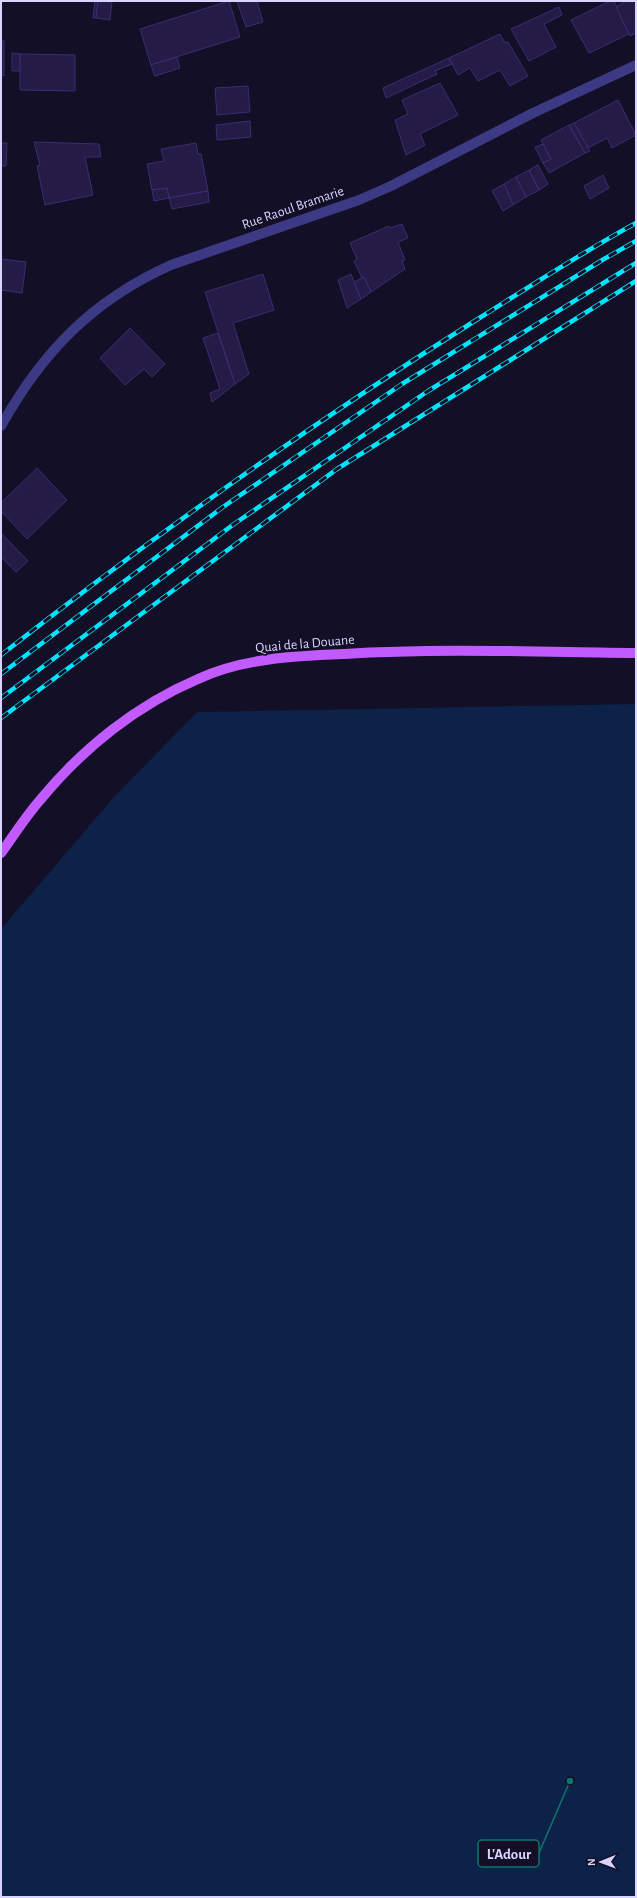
<svg xmlns="http://www.w3.org/2000/svg" width="637" height="1898" viewBox="0 0 637 1898" font-family="'Alegreya Sans',sans-serif">
  <style>
    .water { fill: #0c2248 }
    .building { fill: #241b47; stroke: #3b2d73 }
    .lines { fill: none; stroke-linecap: round; stroke-linejoin: round }
    .minor { stroke: #3d3a85; stroke-width: 10 }
    .major { stroke: #c25bff; stroke-width: 10 }
    .rail-casing { stroke: #00e5ff; stroke-width: 4.5 }
    .rail { stroke: #130f26; stroke-width: 3; stroke-dasharray: 9; stroke-linecap: butt }
    .labels { text-anchor: middle; dominant-baseline: central; stroke-width: 3.5; stroke-linejoin: round; paint-order: stroke }
    .street-label { font-size: 14px; fill: #d9d4ff; stroke: #130f26 }
    .leader { fill: none; stroke: #0f766e; stroke-width: 1.5 }
    .callout-dot { fill: #0f766e; stroke: #130f26; stroke-width: 1.5 }
    .callout { fill: #130f26; stroke: #0f766e; stroke-width: 1.5 }
    .callout-label { font-size: 15px; text-anchor: middle; font-weight: bold; fill: #d9d4ff }
  </style>
  <rect width="100%" height="100%" fill="#130f26"/>
  <path class="water" d="M636,704V1897H1V929L113,798L197,712Z"/>
  <g class="building">
    <path d="M95,1H98L96,18H93Z"/>
    <path d="M98,1H112L110,20L96,18Z"/>
    <path d="M229,1L240,37L151,65L140,29Z"/>
    <path d="M237,1H257L263,22L246,27Z"/>
    <path d="M610,1H614L629,34L589,53L571,20Z"/>
    <path d="M626,1H636V33L630,36L616,7Z"/>
    <path d="M559,7L562,15L544,24L556,47L529,61L511,29Z"/>
    <path d="M500,34L505,43L508,42L528,76L510,86L500,70L478,81L470,68L458,75L449,58Z"/>
    <path d="M1,41H4V76L1,75Z"/>
    <path d="M12,53L20,54V71H12Z"/>
    <path d="M20,54L75,55V91L20,90Z"/>
    <path d="M177,57L180,68L155,76L151,65Z"/>
    <path d="M449,58L452,64L435,71L437,74L386,98L383,88Z"/>
    <path d="M440,83L458,115L420,134L425,145L406,155L395,120L408,114L402,100Z"/>
    <path d="M248,86L250,112L217,115L215,88Z"/>
    <path d="M618,100L636,135L612,148L607,138L588,148L574,123Z"/>
    <path d="M250,121L251,137L217,140L216,125Z"/>
    <path d="M574,123L590,151L585,153L569,125Z"/>
    <path d="M569,125L585,153L549,173L543,163L551,159L541,140Z"/>
    <path d="M34,142L99,144L101,157H85L93,195L45,205L37,166L40,165Z"/>
    <path d="M1,143H7L6,166H1Z"/>
    <path d="M196,143L198,154H201L208,191L169,198L167,188L152,190L147,164L164,161L161,149Z"/>
    <path d="M543,144L551,159L543,163L535,147Z"/>
    <path d="M538,165L548,184L539,190L529,170Z"/>
    <path d="M529,170L539,190L526,197L516,177Z"/>
    <path d="M603,175L609,188L590,199L584,186Z"/>
    <path d="M516,177L526,197L513,205L504,184Z"/>
    <path d="M504,184L513,205L503,211L492,191Z"/>
    <path d="M167,188L169,198L154,201L152,190Z"/>
    <path d="M208,191L209,202L172,209L169,198Z"/>
    <path d="M402,224L408,238L398,242L405,260L402,261L405,269L371,292L364,277L362,278L354,261L357,259L350,243L389,226L390,228Z"/>
    <path d="M1,259L26,262L22,293L1,290Z"/>
    <path d="M263,274L274,310L233,323L249,374L235,384L205,292Z"/>
    <path d="M351,274L361,299L347,308L338,280Z"/>
    <path d="M364,277L371,292L361,299L354,282Z"/>
    <path d="M130,328L165,364L152,377L144,369L125,385L100,358Z"/>
    <path d="M218,333L235,384L212,402L210,393L220,389L203,338Z"/>
    <path d="M37,468L67,500L27,539L1,511V503Z"/>
    <path d="M1,533L28,561L16,572L1,557Z"/>
  </g>
  <g class="lines">
    <path class="minor" d="M1,426C43,351 93,300 171,265L359,200L391,186L533,113L636,65"/>
    <path class="major" d="M1,853C14,835 26,816 41,799C83,748 137,705 198,679C243,658 295,656 344,654C441,648 539,652 636,653"/>
    <g class="rail-casing">
      <g id="rail">
        <path d="M1,655C156,534 315,421 481,317C532,285 583,252 636,223"/>
        <path d="M1,674L223,507L402,384L604,259L636,241"/>
        <path d="M1,698L234,524L428,391L636,263"/>
        <path d="M1,718L337,469L636,281"/>
      </g>
    </g>
    <use href="#rail" class="rail"/>
  </g>
  <g class="labels">
    <g class="street-label">
      <text transform="translate(293 208) rotate(-19)">Rue Raoul Bramarie</text>
      <text transform="translate(305 644) rotate(-5)">Quai de la Douane</text>
    </g>
  </g>
  <path class="leader" d="M570 1781L539 1853"/>
  <circle class="callout-dot" cx="570" cy="1781" r="4"/>
  <rect class="callout" x="478" y="1840" width="61" height="27" rx="4"/>
  <g class="callout-label">
    <text x="509" y="1859">L'Adour</text>
  </g>
  <rect width="637" height="1898" fill="none" stroke="#d9d4ff" stroke-width="4"/>
  <g transform="translate(601 1862) rotate(269)" stroke="#130f26" stroke-width="3" paint-order="stroke">
  <path d="M0-3L7 15L0 10L-7 15Z" fill="#d9d4ff"/>
  <text y="-6" font-size="11" font-weight="bold" text-anchor="middle" fill="#d9d4ff">N</text>
  </g>
</svg>
